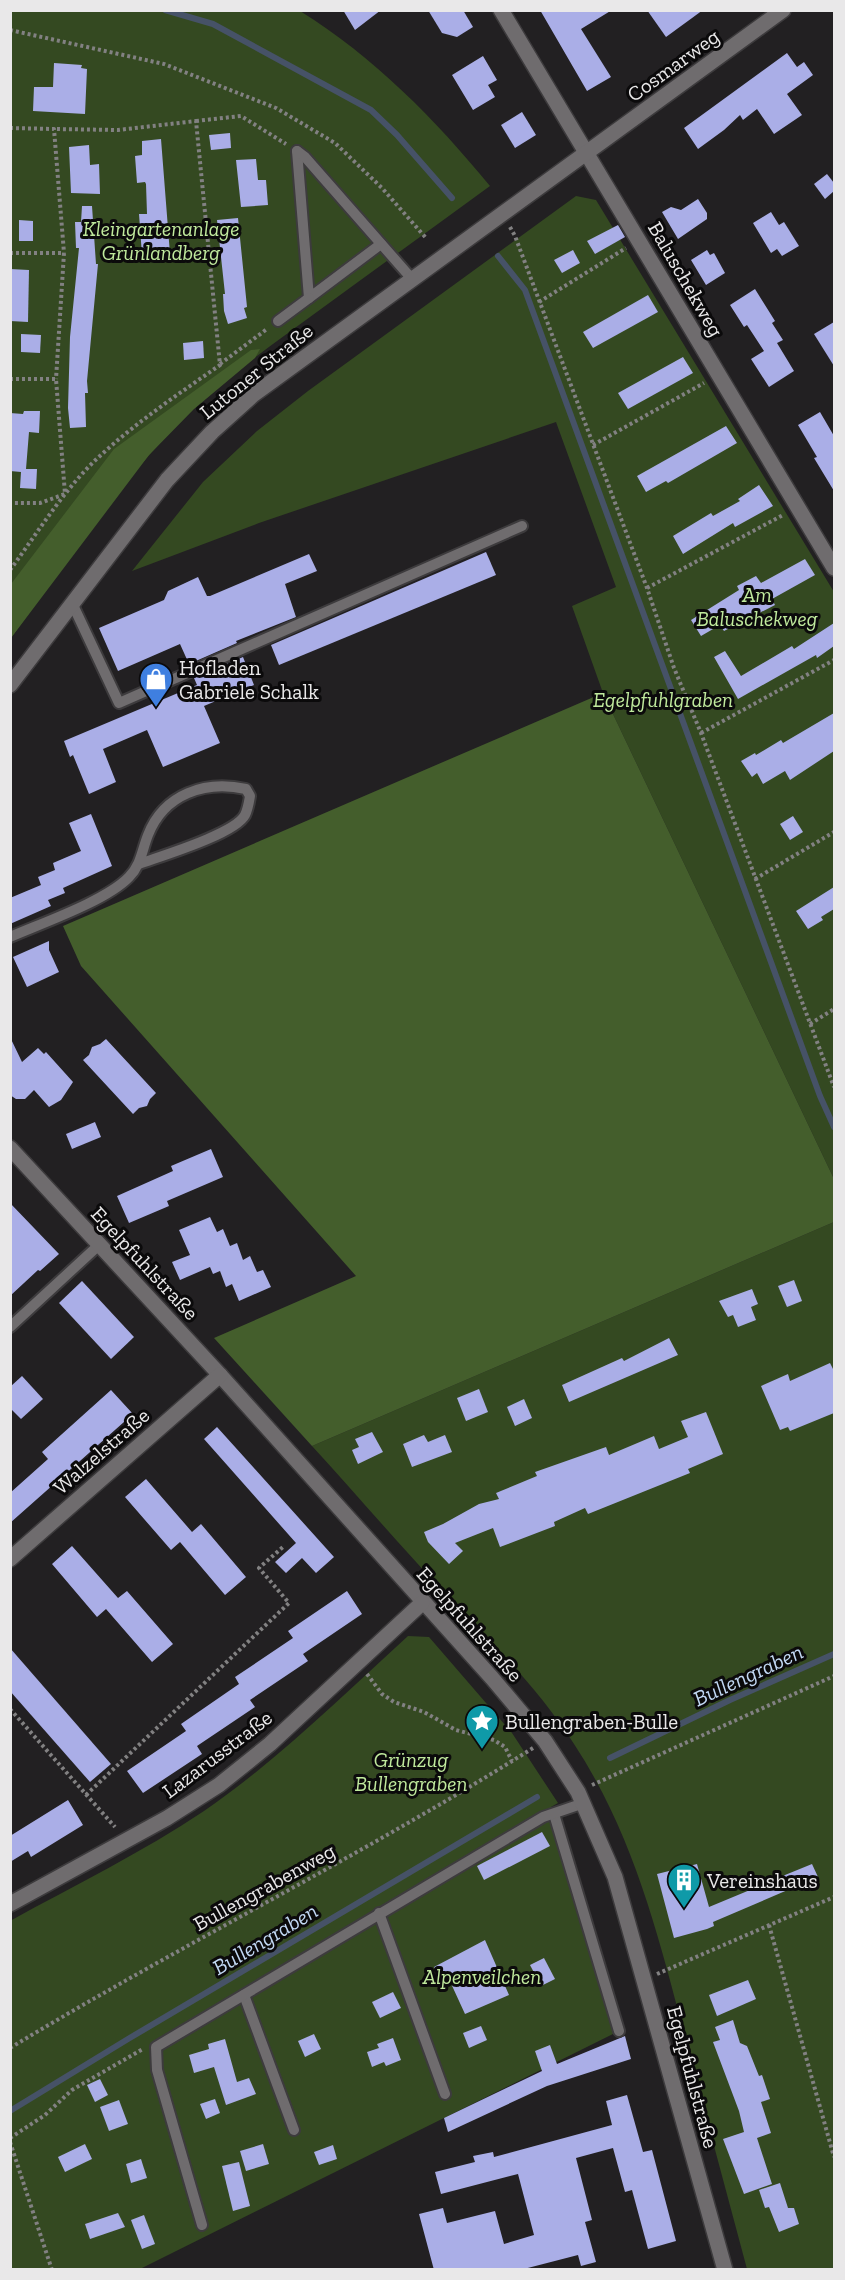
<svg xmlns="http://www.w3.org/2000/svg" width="845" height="2280" viewBox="0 0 845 2280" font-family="'Zilla Slab',serif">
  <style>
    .green { fill: #344921 }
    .forest { fill: #445e2c }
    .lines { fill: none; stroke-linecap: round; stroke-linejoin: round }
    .stream { stroke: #465267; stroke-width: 6 }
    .building { fill: #aaaee7 }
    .service-casing { stroke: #3d3b3d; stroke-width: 14 }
    .minor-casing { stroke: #3d3b3d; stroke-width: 18 }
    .tertiary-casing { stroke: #3d3b3d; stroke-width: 18 }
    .path { stroke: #828182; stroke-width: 4; stroke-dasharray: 3 3; stroke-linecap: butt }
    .service { stroke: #6f6c6e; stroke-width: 10 }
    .minor { stroke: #6f6c6e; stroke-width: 15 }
    .tertiary { stroke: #6f6c6e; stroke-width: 15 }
    .labels { text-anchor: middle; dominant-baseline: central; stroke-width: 6; stroke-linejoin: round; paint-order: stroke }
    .street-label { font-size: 21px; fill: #e9e8e9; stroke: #0b0a0b }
    .park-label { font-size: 21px; font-style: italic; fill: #c0ea9d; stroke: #0b0a0b }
    .poi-label { font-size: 21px; fill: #e9e8e9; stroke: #0b0a0b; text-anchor: start }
    .water-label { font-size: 22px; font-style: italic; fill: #c2d8f3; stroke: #0b0a0b }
  </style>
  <rect width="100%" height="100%" fill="#222022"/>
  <g class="green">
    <path d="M11,11H300C374,57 435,119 490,186C434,227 377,268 321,309C273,344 224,378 182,420C117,485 65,564 11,638Z"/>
    <path d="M576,196L596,200L834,592V1179L603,693L572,606L616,587L556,422L259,523L132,571L203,482L257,431L308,391Z"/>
    <path d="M834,1222V2269H747C726,2191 705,2112 684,2033C658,1933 632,1832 574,1744C537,1686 487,1638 440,1588C397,1542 355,1493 312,1446Z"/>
    <path d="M408,1636L429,1637L512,1733L558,1803L551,1807L619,2031L140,2269H11L10,1921C75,1885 143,1852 204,1811C278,1760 342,1696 408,1636Z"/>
  </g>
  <g class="forest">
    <path d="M260,349L255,358L194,409L149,455L11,638V584L114,449L251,350Z"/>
    <path d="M603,693L834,1179V1222L312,1446L214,1338L356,1276L81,966L63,926Z"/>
  </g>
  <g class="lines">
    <g class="stream">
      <path d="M165,10L213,24L371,110L397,135L452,198"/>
      <path d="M498,256L525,290L820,1096L834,1127"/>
      <path d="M610,1758L730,1700L834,1654"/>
      <path d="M10,2111L128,2039L537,1797"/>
    </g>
  </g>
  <g class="building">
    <path d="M343,10H381L355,30Z"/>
    <path d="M428,10H463L473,27L457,37L442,33Z"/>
    <path d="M540,10H612L581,29L611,77L587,91Z"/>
    <path d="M647,10H703L666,37Z"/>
    <path d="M787,53L797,67L804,62L813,75L787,94L802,115L774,134L757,109L743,120L740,115L724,130L698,149L684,128Z"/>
    <path d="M483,56L497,80L488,85L495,97L473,110L452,75Z"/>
    <path d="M54,63L82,65L81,68L87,69L85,114L33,111L34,87H53Z"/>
    <path d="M522,112L536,135L515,148L501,125Z"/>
    <path d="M230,133L231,148L211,150L209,135Z"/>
    <path d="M161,139L170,254L142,255L139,214H147L146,184L145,182L137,183L135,156L142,155V141Z"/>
    <path d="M89,145L90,165L99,164L100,194L71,193L69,147Z"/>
    <path d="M256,159L258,180H266L268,205L241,207L236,160Z"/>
    <path d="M827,174L834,183V191L825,199L814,184Z"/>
    <path d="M698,199L707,213V219L678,239L662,212L671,207L681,210Z"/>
    <path d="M82,206H92L96,264H98L87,381L88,393H85L86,427L70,428L68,408L70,337L79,248H76L75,222H81Z"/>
    <path d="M771,212L779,225L784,222L799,246L782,256L777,249L771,253L753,223Z"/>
    <path d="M238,218L247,307L244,308L247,318L228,324L224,311L223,294H225L217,220Z"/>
    <path d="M19,220L33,221V241H19Z"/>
    <path d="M618,225L625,237L595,254L587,241Z"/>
    <path d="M573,250L580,263L562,273L554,260Z"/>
    <path d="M707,250L710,255L714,253L725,273L706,285L691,260Z"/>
    <path d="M10,269L29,270L28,322L10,321Z"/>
    <path d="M755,289L775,321L772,323L783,340L777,343L794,371L769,387L751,359L764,351L747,325L744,327L730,305Z"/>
    <path d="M648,295L658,312L593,348L583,332Z"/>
    <path d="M834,322V366L814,334Z"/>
    <path d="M21,334L41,335L40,353L21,352Z"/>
    <path d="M203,341L204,358L184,360L183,343Z"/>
    <path d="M683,357L693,373L628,409L618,393Z"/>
    <path d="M24,411H40L39,433L29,432L26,469H37L36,489L20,488L21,472L10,471V413L23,414Z"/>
    <path d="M820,412L834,436V491L814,458L817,457L798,425Z"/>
    <path d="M726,426L737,443L668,483L666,481L646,492L637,476Z"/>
    <path d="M759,485L773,506L735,527L733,523L683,554L673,536L711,513L713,516L740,501L738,499Z"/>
    <path d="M486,552L496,575L279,665L271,645Z"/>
    <path d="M309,554L317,571L285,584L296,617L236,641L237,643L189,664L180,644L118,671L99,628L164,600L168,591L198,577L207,596H210Z"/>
    <path d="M805,559L815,575L772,599L775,605L724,631L720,625L701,636L691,620L739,590L737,586L756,576L761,583Z"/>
    <path d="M834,623V646L817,658L816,655L738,699L714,657L725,651L741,676L792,646L794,649Z"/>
    <path d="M243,657L254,685L204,706L220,743L163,767L147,730L103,749L116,782L89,794L73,755L70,757L64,741L197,685L194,678Z"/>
    <path d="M834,713V751L790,780L785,771L763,784L757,773L752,777L741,761L755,753L756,755L781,740L783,743Z"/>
    <path d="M91,814L112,866L63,888L65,893L48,900L51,906L10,924V898L41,885L38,877L55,870L53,863L81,851L69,823Z"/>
    <path d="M793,816L803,832L790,840L780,824Z"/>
    <path d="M834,887V909L821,917L823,920L808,929L796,911Z"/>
    <path d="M49,941V950L59,972L27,987L13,957Z"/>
    <path d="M10,1037L22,1062L38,1048L44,1054L46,1052L73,1082L61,1100L49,1107L34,1090L25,1099H16L10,1095Z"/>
    <path d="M106,1039L156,1093L150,1099L147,1106L139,1108L133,1114L83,1060L89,1055L92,1047L100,1044Z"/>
    <path d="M95,1122L101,1137L72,1149L66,1134Z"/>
    <path d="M211,1149L223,1177L167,1201L169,1206L129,1223L117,1196L173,1171L171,1166Z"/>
    <path d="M10,1203L59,1254L40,1271L38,1270L10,1296Z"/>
    <path d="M210,1217L217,1232L223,1229L230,1246L237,1243L243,1260L250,1256L257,1272L263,1270L271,1287L239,1301L232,1284L226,1287L220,1271L213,1274L210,1267L180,1280L172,1262L190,1255L179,1230Z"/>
    <path d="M794,1280L802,1301L787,1307L778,1286Z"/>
    <path d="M82,1281L134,1337L111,1359L59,1303Z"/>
    <path d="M752,1289L758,1304L751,1307L756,1320L738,1327L733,1315L728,1317L719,1301Z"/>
    <path d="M669,1338L678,1355L569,1402L562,1385L622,1358L624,1361Z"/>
    <path d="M830,1363L834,1371V1413L790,1431L788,1427L780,1430L761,1386L788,1374L790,1381Z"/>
    <path d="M22,1376L43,1399L21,1419L10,1408V1387Z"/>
    <path d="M479,1389L488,1412L466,1421L457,1398Z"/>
    <path d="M111,1390L133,1414L10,1523V1493L48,1459L42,1452Z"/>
    <path d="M524,1399L532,1418L515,1426L507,1407Z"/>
    <path d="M706,1412L723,1454L688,1469L690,1473L588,1514L585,1508L554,1522L555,1526L500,1547L493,1528L455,1543L463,1551L449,1564L428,1542L424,1532L443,1524L479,1504L499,1499L496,1493L537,1476L535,1472L606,1447L609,1455L654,1436L659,1449L688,1437L681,1421Z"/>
    <path d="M217,1427L334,1557L316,1573L302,1558L286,1573L275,1562L296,1543L204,1439Z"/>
    <path d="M372,1432L383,1452L358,1464L352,1450L359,1447L355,1439Z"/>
    <path d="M424,1435L428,1442L445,1435L452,1452L412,1467L403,1444Z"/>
    <path d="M146,1479L192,1532L201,1524L246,1577L225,1595L180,1542L171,1550L125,1497Z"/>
    <path d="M72,1546L118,1598L127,1591L173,1644L152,1662L106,1609L97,1617L52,1564Z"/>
    <path d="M347,1591L362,1614L303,1654L308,1661L250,1700L255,1707L197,1746L202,1754L143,1793L127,1771L186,1731L181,1724L239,1684L235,1677L293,1638L288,1631Z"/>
    <path d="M10,1648L111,1764L90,1782L10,1691Z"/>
    <path d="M68,1800L83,1825L31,1857L28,1851L10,1862V1836Z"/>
    <path d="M542,1832L550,1846L484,1880L477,1866Z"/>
    <path d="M697,1864L709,1907L762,1885L763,1888L785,1875L812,1864L818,1877L713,1922L714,1926L707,1929L674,1938L657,1874Z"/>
    <path d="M485,1940L509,1995L465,2014L448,1977L441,1981L434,1967Z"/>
    <path d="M544,1958L555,1979L541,1986L530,1965Z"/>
    <path d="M748,1980L756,1999L717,2016L709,1995Z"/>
    <path d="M393,1992L401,2008L380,2018L372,2002Z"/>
    <path d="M733,2020L740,2043L747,2046L759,2076L762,2075L770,2099L761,2102L771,2133L757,2138L772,2184L744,2194L723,2139L744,2132L739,2111L713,2042L720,2040L715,2027Z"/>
    <path d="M481,2026L487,2040L469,2048L463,2033Z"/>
    <path d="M314,2034L321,2049L305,2057L298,2041Z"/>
    <path d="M625,2036L631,2059L547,2086L448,2132L444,2118L542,2071L535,2051L550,2045L557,2064Z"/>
    <path d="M393,2038L401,2060L386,2066L384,2062L372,2067L367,2052L379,2048L377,2044Z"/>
    <path d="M225,2039L237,2082L249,2078L256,2094L226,2105L214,2067L194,2073L189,2055L209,2049L208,2044Z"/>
    <path d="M100,2079L108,2095L95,2102L87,2085Z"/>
    <path d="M627,2095L643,2152L652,2150L676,2241L648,2249L632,2190L625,2192L613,2148L576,2158L592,2220L585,2222L596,2262L581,2266L578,2255L520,2270H434L419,2214L443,2208L447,2223L495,2211L504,2244L534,2235L518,2174L441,2194L435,2172L475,2162L473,2156L493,2152L494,2157L612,2125L606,2101Z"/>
    <path d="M215,2099L220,2113L206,2119L200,2104Z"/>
    <path d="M119,2100L128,2124L109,2131L100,2107Z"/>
    <path d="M85,2144L92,2159L65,2172L58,2157Z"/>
    <path d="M263,2144L269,2164L246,2171L240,2151Z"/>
    <path d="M333,2145L337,2159L319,2165L314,2152Z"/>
    <path d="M141,2159L147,2178L131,2183L126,2164Z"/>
    <path d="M239,2162L250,2206L233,2211L222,2166Z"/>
    <path d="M780,2183L788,2208H794L799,2224L779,2232L769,2207L765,2208L759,2190Z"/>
    <path d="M118,2213L125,2227L90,2239L85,2224Z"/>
    <path d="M144,2215L155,2244L142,2249L131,2220Z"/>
  </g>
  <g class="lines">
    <g class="service-casing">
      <g id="service">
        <path d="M297,151L309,298L381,244"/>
        <path d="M297,151L305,157L412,279"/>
        <path d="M278,321L309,298"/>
        <path d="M72,603L119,703L522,526"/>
        <path d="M10,937C42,923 106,901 129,877C141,865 142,850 148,835C164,794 205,780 246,789L250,796C249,802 248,809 245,815C235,834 161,856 139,864"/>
        <path d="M10,1327L100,1244"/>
        <path d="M554,1814L619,2031"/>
        <path d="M379,1913L445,2094"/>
        <path d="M244,1995L294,2130"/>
        <path d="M202,2225L157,2070L156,2047L543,1817L584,1803"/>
      </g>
    </g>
    <g class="minor-casing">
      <g id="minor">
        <path d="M501,10L834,568"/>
        <path d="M10,1148L220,1375L492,1678L545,1741L578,1792L615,1877L725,2270"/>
        <path d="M10,1559L220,1375"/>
        <path d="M10,1904L167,1818L219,1785L270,1744L422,1603"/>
      </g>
    </g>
    <g class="tertiary-casing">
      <path id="tertiary" d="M10,685L167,480L212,432L253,395L783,10"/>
    </g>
    <g class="path">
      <path d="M10,30L164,64L276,108L335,143L382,188L426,238"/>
      <path d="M196,121L241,116L286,144"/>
      <path d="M10,128L54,129L64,253"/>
      <path d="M510,227L515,236L647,588L674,668L701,733L834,1087"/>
      <path d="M10,253H64L56,379"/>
      <path d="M539,302L626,248"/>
      <path d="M220,364L267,329"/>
      <path d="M10,379H56L65,494L40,503H10"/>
      <path d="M593,445L704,383"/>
      <path d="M10,570C39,531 66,486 102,454C138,421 180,393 220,365L196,121L118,130L54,129"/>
      <path d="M647,588L783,515"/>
      <path d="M701,733L834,660"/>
      <path d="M755,879L834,832"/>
      <path d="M810,1024L834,1009"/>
      <path d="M367,1674L382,1694L394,1702L424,1712L456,1730L494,1740L505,1747L512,1761"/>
      <path d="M10,1709L115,1827"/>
      <path d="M592,1785L834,1676"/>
      <path d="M86,1795L289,1603L259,1568L284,1546"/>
      <path d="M769,1925L834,2157"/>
      <path d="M657,1974L834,1897"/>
      <path d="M10,2048C182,1944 363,1855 533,1748"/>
      <path d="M10,2138L45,2115L72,2090L143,2049"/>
      <path d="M10,2142L52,2270"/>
    </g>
    <use href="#service" class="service"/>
    <use href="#minor" class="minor"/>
    <use href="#tertiary" class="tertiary"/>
  </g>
  <defs>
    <g id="shop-pin" transform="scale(1.725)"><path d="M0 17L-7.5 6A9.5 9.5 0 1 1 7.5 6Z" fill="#3f7fe0" stroke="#0b0a0b"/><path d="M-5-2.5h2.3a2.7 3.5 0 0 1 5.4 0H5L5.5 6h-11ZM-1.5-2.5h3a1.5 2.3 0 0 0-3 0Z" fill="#fff"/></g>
    <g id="sight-pin" transform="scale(1.725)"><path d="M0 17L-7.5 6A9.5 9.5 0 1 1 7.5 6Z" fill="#0f9aa8" stroke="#0b0a0b"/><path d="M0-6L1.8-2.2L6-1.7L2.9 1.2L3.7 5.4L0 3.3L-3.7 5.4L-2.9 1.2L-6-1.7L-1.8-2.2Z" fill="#fff"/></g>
    <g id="building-pin" transform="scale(1.725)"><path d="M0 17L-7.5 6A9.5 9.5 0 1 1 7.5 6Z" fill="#0f9aa8" stroke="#0b0a0b"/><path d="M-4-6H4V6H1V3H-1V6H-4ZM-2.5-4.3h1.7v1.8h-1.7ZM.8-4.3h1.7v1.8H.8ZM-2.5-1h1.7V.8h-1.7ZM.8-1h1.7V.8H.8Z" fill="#fff"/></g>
  </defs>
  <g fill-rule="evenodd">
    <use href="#shop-pin" x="156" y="679"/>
    <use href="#sight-pin" x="482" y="1721"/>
    <use href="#building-pin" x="684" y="1880"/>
  </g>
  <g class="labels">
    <g class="street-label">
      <text transform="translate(673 65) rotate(-36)">Cosmarweg</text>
      <text transform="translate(686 279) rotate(60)">Baluschekweg</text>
      <text transform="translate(256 371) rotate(-39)">Lutoner Straße</text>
      <text transform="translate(145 1263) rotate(47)">Egelpfuhlstraße</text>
      <text transform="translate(101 1451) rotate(-41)">Walzelstraße</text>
      <text transform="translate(470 1624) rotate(48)">Egelpfuhlstraße</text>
      <text transform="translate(217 1754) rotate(-37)">Lazarusstraße</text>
      <text transform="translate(264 1887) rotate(-29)">Bullengrabenweg</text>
      <text transform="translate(693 2077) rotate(75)">Egelpfuhlstraße</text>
    </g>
    <g class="park-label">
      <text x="161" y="228">Kleingartenanlage<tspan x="161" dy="24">Grünlandberg</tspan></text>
      <text x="757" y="594">Am<tspan x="757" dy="24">Baluschekweg</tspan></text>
      <text x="663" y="699">Egelpfuhlgraben</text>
      <text x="411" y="1759">Grünzug<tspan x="411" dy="24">Bullengraben</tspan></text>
      <text x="482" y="1976">Alpenveilchen</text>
    </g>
    <g class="poi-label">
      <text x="179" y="667">Hofladen<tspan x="179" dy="24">Gabriele Schalk</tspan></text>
      <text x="505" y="1721">Bullengraben-Bulle</text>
      <text x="707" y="1880">Vereinshaus</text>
    </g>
    <g class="water-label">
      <text transform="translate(748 1675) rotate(-25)">Bullengraben</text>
      <text transform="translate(265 1939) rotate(-31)">Bullengraben</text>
    </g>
  </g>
  <rect width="845" height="2280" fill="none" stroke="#e9e8e9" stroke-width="24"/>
</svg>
